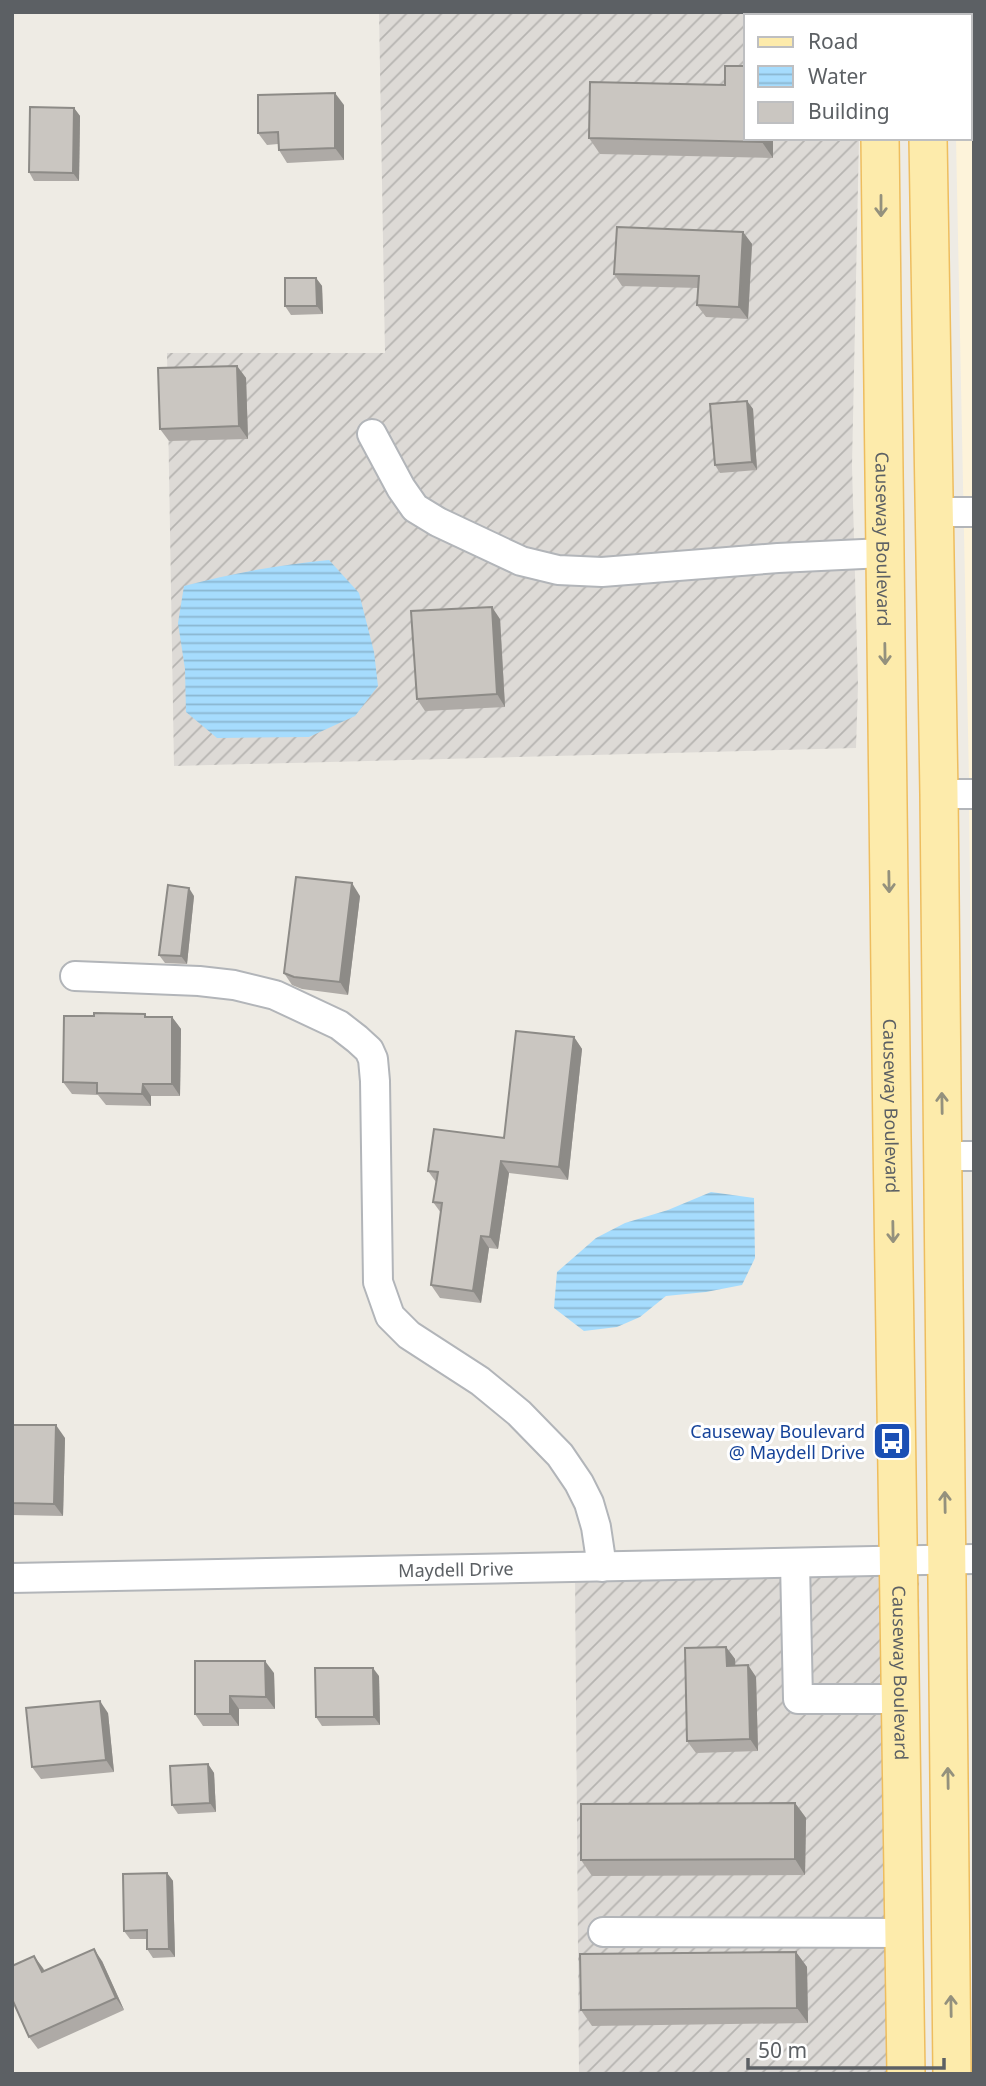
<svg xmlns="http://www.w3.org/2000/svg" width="986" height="2086" viewBox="0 0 986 2086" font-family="'Noto Sans',sans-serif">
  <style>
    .commercial { fill: #fdf3da }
    .industrial { fill: url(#industrial-furrows) }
    .water { fill: url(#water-rules) }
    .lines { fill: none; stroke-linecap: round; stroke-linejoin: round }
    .minor-casing { stroke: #b2b5b9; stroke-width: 32 }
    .major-casing { stroke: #eebd5e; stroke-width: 40 }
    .minor { stroke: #fff; stroke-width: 28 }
    .major { stroke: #fdebab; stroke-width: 37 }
    .wall { fill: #aeaaa6 }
    .shaded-wall { fill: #8d8b87 }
    .building { fill: #cac6c1; stroke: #8d8b87; stroke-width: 2 }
    .oneway { stroke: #94917d }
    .labels { text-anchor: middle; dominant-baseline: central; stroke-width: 6; stroke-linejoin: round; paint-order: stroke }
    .street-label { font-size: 18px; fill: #5c6064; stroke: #fff }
    .transit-label { font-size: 18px; fill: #164399; stroke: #fff; text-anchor: end }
  </style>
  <defs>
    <pattern id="industrial-furrows" width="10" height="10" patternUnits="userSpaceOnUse" patternTransform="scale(1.75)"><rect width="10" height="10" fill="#dddad6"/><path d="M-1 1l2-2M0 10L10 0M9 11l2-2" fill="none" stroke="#b6b4b1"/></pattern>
    <pattern id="water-rules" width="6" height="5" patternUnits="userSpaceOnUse" patternTransform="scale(1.75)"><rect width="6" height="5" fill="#a6dcfd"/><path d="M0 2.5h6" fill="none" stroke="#8ab6d0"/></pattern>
  </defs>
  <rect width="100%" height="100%" fill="#eeebe4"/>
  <g class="commercial">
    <path d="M953,12H974V780H969L956,138H970V16H953Z"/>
    <path d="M969,807H974V1050L971,972Z"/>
  </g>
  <g class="industrial">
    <path d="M379,12H860L861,16H746V138H859L852,466L858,685L856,748L174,766L167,353H385Z"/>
    <path d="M919,1568L921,2074H579L575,1574Z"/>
  </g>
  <g class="water">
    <path d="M329,560L359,593L374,652L378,686L355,716L309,737L217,738L186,712L185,669L178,623L184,586C232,573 279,565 329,560Z"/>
    <path d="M711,1192L754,1198L755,1258L742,1285L706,1292L666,1296L640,1317L617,1327L584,1331L554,1308L557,1272L596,1238L625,1223L668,1210Z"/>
  </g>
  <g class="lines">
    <g class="minor-casing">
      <g id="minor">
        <path d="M372,434L401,488L415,508L438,522L521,561L558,570L602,572L778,558L884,553"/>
        <path d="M933,512H974"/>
        <path d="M939,794H974"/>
        <path d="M75,976L199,981L234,985L275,995L339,1025L357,1039L369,1050L373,1059L375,1081L378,1282L390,1316L409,1335L480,1381L519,1413L560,1455L579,1483L589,1503L596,1527L602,1567"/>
        <path d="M942,1156H974"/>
        <path d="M795,1563L798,1699H901"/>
        <path id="s1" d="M12,1578L974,1559"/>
        <path d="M603,1932L904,1933"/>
      </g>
    </g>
    <g class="major-casing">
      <g id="major">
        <path d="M880,12V16"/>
        <path d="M927,12V16"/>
        <path id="s2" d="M880,138C883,783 899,1429 906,2074"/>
        <path d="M928,138L939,794L952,2074"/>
      </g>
    </g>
    <use href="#minor" class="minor"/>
    <use href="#major" class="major"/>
  </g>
  <g class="wall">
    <path d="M344,105V160L287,163L279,150L278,144L267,145L258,133Z"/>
    <path d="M74,108L80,116L79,181H34L29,172Z"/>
    <path d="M589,138H773V158L600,154Z"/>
    <path d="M743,232L752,244L748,319L706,317L697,305L699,288L622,286L614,274Z"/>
    <path d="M316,278L322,286L323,314L291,315L285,306Z"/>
    <path d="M237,366L246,378L248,439L169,441L160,429Z"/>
    <path d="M747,401L753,409L757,470L720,473L715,465Z"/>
    <path d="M500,619L505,707L425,711L417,699Z"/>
    <path d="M194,896L187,964L165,963L159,955Z"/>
    <path d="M360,896L348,995L302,989L292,985L284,973Z"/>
    <path d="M145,1014L147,1017H172L181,1029L180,1096H151V1106L106,1105L98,1095L72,1094L63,1082L94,1016Z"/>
    <path d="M574,1037L582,1049L568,1180L509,1173L498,1249L489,1248L481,1303L440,1298L431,1285L441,1213L433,1202L436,1182L428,1171L504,1138Z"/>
    <path d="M12,1425L65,1438L63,1516L12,1515Z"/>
    <path d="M726,1647L735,1659V1665H748L756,1677L758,1751L696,1753L687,1741Z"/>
    <path d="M274,1673L275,1709H239V1726H203L195,1714Z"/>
    <path d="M379,1676L380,1725L322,1726L316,1717Z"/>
    <path d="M108,1713L114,1772L41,1779L32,1767Z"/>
    <path d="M208,1764L214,1773L216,1812L178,1814L172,1805Z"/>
    <path d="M795,1803L806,1818L805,1875L592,1876L581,1860Z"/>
    <path d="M167,1873L173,1881L175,1957L153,1958L147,1949V1939H130L124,1931Z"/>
    <path d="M796,1952L807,1967L808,2023L592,2026L581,2010Z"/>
    <path d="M102,1961L124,2010L38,2049L29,2037L43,1968L44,1971Z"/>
  </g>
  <g class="shaded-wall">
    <path d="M335,93L344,105V160L335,148Z"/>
    <path d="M74,108L80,116L79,181L73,173Z"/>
    <path d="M762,138H773V158L762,142Z"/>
    <path d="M743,232L752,244L748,319L739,307Z"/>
    <path d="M316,278L322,286L323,314L317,306Z"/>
    <path d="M237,366L246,378L248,439L239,426Z"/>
    <path d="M747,401L753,409L757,470L752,462Z"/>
    <path d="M492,607L500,619L505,707L497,694Z"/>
    <path d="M352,883L360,896L348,995L340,982Z"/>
    <path d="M189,888L194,896L187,964L181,956Z"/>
    <path d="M172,1017L181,1029L180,1096L172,1084Z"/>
    <path d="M574,1037L582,1049L568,1180L559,1167Z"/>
    <path d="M143,1084L151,1096V1106L142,1094Z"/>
    <path d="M501,1161L509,1173L498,1249L490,1237Z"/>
    <path d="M481,1236L489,1248L481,1303L473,1291Z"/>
    <path d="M56,1425L65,1438L63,1516L54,1504Z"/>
    <path d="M726,1647L735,1659L736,1678L727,1666Z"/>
    <path d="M265,1661L274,1673L275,1709L266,1697Z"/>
    <path d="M748,1665L756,1677L758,1751L750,1739Z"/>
    <path d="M373,1668L379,1676L380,1725L374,1717Z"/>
    <path d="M230,1696L239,1709V1726L230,1714Z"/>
    <path d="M100,1701L108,1713L114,1772L106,1760Z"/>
    <path d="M208,1764L214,1773L216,1812L210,1803Z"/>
    <path d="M795,1803L806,1818L805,1875L795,1859Z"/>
    <path d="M167,1873L173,1881L175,1957L169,1949Z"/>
    <path d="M94,1949L102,1961L124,2010L116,1998Z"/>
    <path d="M796,1952L807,1967L808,2023L797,2008Z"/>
    <path d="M34,1956L43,1968L50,1984L42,1972Z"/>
  </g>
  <g class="building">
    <path d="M725,66H746V138H762V142L589,138L590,82L725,85Z"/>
    <path d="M335,93V148L279,150L278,132L258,133V95Z"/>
    <path d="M30,107L74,108L73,173L29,172Z"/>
    <path d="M617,227L743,232L739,307L697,305L699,276L614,274Z"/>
    <path d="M285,278H316L317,306H285Z"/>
    <path d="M237,366L239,426L160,429L158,368Z"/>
    <path d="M747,401L752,462L715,465L710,404Z"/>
    <path d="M492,607L497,694L417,699L411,611Z"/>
    <path d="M296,877L352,883L340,982L294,977L284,973Z"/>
    <path d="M168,885L189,888L181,956L159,955Z"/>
    <path d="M94,1013L145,1014V1017H172V1084H143L142,1094L97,1093V1083L63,1082L64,1016H94Z"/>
    <path d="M516,1031L574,1037L559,1167L501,1161L490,1237L481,1236L473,1291L431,1285L442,1203L433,1202L438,1172L428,1171L434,1129L504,1138Z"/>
    <path d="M12,1425H56L54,1504L12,1503Z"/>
    <path d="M726,1647L727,1666L748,1665L750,1739L687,1741L685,1648Z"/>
    <path d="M195,1661H265L266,1697L230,1696V1714H195Z"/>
    <path d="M315,1668H373L374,1717H316Z"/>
    <path d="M100,1701L106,1760L32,1767L26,1708Z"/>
    <path d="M208,1764L210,1803L172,1805L170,1766Z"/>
    <path d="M795,1803V1859L581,1860V1804Z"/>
    <path d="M167,1873L169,1949H147V1930L124,1931L123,1874Z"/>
    <path d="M94,1949L116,1998L29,2037L12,1999V1966L34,1956L42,1972Z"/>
    <path d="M796,1952L797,2008L581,2010L580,1954Z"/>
  </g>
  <defs><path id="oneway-shaft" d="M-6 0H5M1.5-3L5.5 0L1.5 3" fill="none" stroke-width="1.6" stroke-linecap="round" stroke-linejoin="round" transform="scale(1.75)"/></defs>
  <g class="oneway">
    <use href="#oneway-shaft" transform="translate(881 206) rotate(90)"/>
    <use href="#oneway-shaft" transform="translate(885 654) rotate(89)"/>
    <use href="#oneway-shaft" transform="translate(889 882) rotate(89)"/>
    <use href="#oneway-shaft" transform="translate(942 1103) rotate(-91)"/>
    <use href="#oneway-shaft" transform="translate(893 1232) rotate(89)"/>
    <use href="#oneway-shaft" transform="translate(945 1502) rotate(-91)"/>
    <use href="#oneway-shaft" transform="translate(948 1778) rotate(-91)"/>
    <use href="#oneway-shaft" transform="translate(951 2006) rotate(-91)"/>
  </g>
  <defs>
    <g id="bus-square" transform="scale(2.0125)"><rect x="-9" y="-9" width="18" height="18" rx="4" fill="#1a4fb4" stroke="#fff"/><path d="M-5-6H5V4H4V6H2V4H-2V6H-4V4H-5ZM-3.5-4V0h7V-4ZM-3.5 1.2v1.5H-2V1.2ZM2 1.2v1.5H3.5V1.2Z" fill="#fff"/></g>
  </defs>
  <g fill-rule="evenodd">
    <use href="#bus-square" x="892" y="1441"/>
  </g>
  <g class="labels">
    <g class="street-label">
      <text stroke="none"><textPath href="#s2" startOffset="401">Causeway Boulevard</textPath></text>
      <text stroke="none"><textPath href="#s2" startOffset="968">Causeway Boulevard</textPath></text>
      <text stroke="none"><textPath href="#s1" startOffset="444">Maydell Drive</textPath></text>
      <text stroke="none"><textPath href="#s2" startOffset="1535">Causeway Boulevard</textPath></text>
    </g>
    <g class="transit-label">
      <text x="865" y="1431">Causeway Boulevard<tspan x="865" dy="21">@ Maydell Drive</tspan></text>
    </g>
  </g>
  <rect width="986" height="2086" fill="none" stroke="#5c6064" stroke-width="28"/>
  <rect x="744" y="14" width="228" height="126" fill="#ffffff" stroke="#bebfc1" stroke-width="2"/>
  <rect x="758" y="37" width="35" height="10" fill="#fdebab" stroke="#bebfc1" stroke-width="2"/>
  <text x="808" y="49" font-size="21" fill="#5c6064">Road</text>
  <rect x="758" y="66" width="35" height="21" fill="url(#water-rules)" stroke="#bebfc1" stroke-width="2"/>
  <text x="808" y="84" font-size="21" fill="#5c6064">Water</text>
  <rect x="758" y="102" width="35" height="21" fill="#cac6c1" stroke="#bebfc1" stroke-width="2"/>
  <text x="808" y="119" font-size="21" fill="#5c6064">Building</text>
  <path d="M748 2058v10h196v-10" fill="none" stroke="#5c6064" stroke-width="3.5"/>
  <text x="758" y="2058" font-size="21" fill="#5c6064" stroke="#ffffff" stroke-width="5" paint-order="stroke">50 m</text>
</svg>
